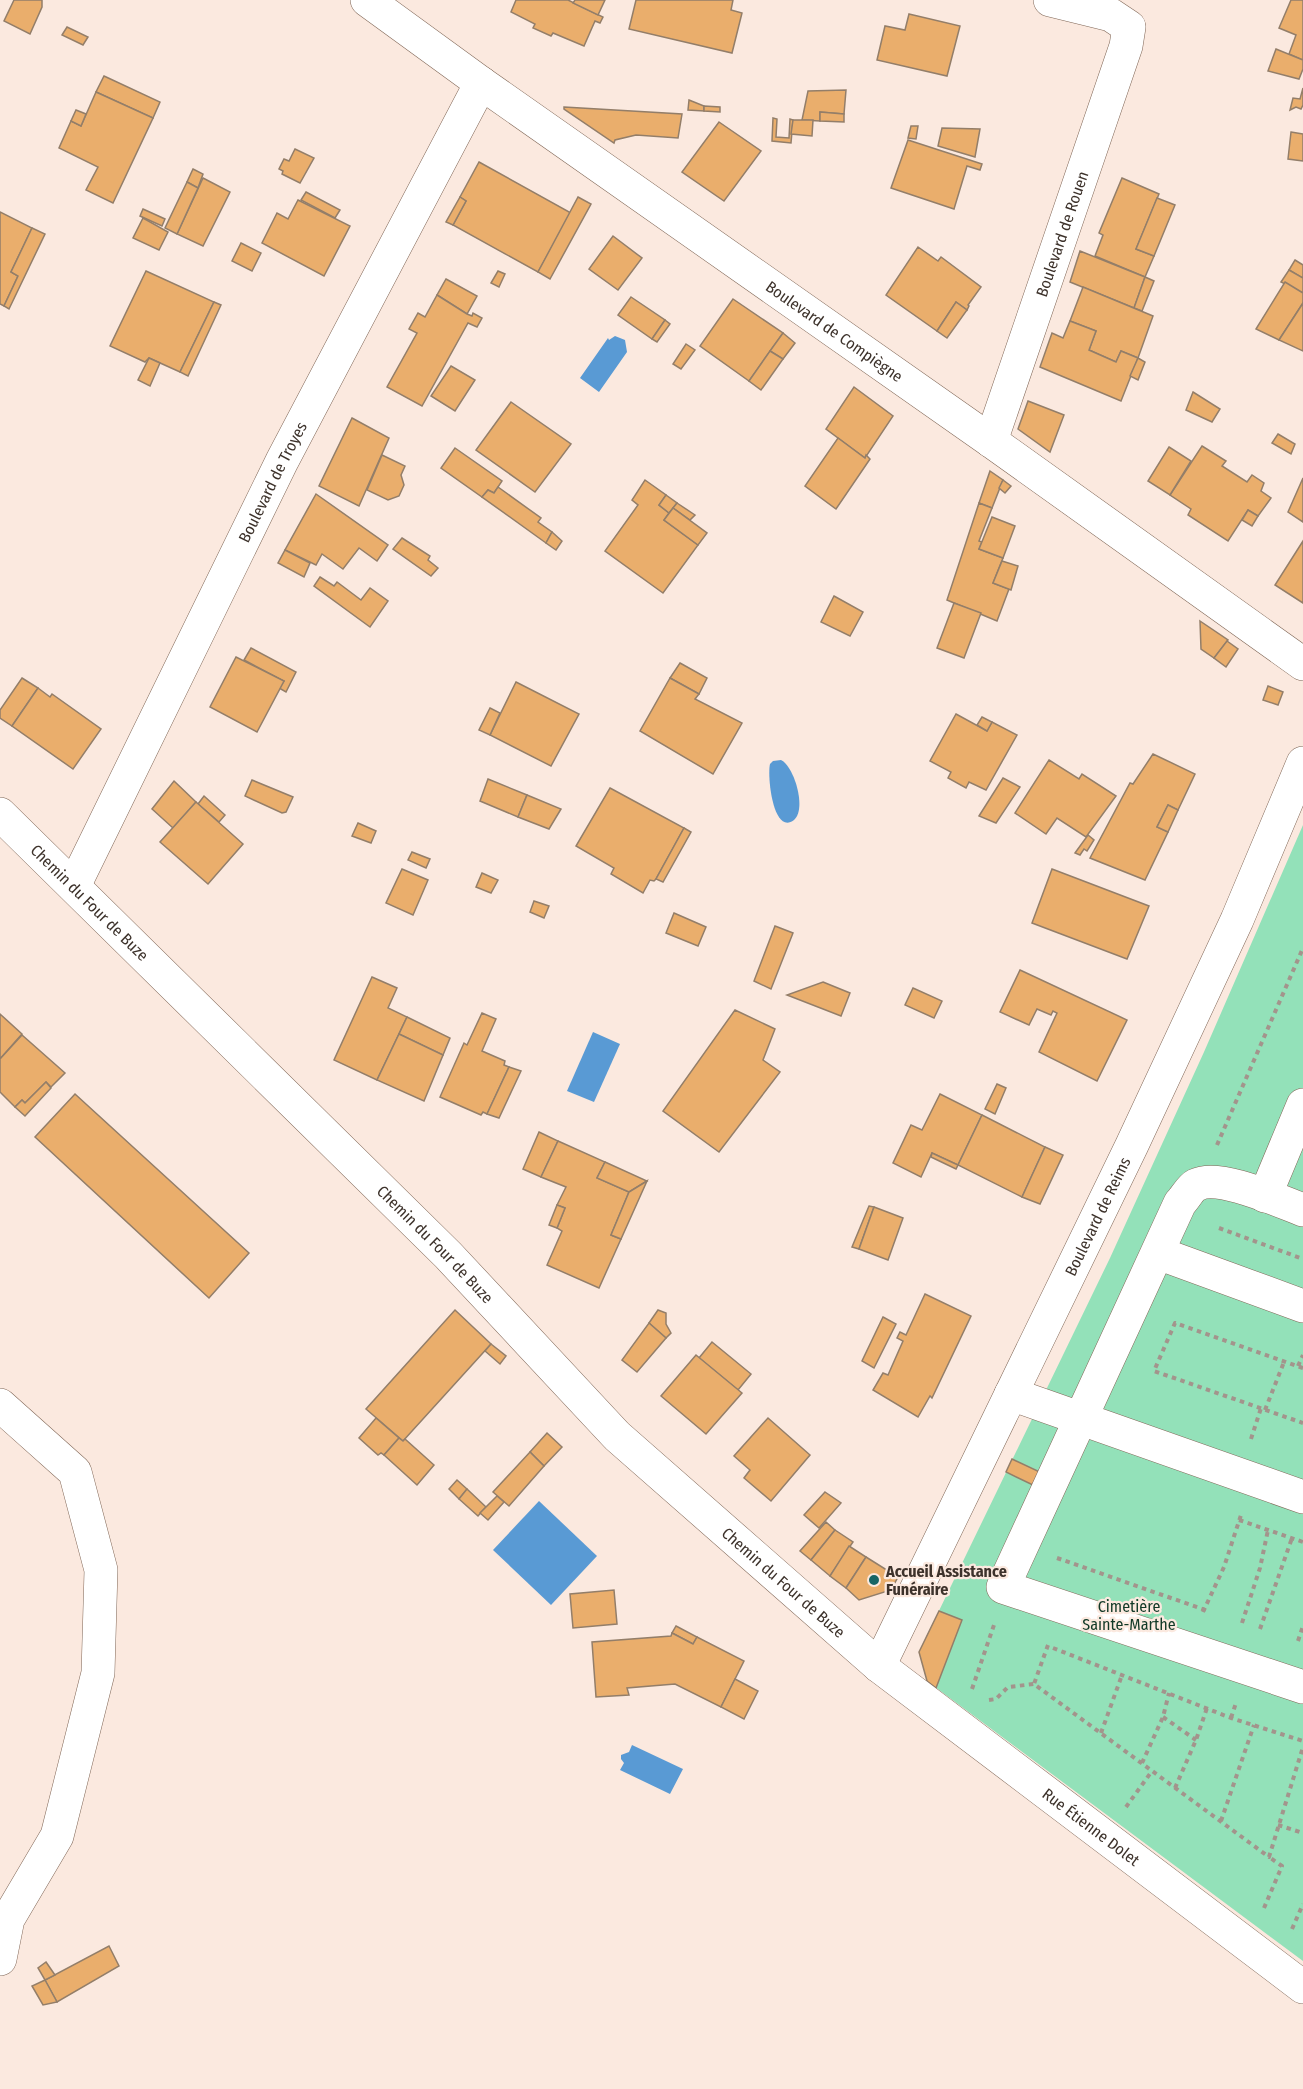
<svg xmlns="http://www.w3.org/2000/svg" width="1303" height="2089" viewBox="0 0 1303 2089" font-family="'Fira Sans Condensed',sans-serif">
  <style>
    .green { fill: #93e1b9 }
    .water { fill: #599ad4 }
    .building { fill: #eaae6c; stroke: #937e69; stroke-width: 1.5 }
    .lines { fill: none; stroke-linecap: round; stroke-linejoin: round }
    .minor-casing { stroke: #806757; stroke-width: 34 }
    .path { stroke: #a3948c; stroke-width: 4; stroke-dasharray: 4.5 4.5; stroke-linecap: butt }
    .minor { stroke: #fff; stroke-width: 33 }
    .poi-dot { fill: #176565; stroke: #fbe9df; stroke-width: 2 }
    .labels { text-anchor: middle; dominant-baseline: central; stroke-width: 4.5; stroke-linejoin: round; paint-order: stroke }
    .street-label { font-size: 16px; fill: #3d322b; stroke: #fbe9df }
    .poi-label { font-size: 16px; font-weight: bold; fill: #3d322b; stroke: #fbe9df; text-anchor: start }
    .park-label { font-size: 16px; fill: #113927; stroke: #fbe9df }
  </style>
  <rect width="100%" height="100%" fill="#fbe9df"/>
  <path class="green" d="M1303,825V1961L927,1681L919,1652L1110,1258L1204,1052Z"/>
  <g class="water">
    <path d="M615,336L625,340L627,352L599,392L580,378L608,338L609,340Z"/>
    <path d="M781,760C794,766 807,809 794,820C773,836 767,776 770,764L773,761Z"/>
    <path d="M593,1032L620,1044L594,1102L567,1091Z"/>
    <path d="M539,1501L597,1556L551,1605L493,1550Z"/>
    <path d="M632,1745L683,1769L670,1794L620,1770L624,1763L621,1759V1755L629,1752Z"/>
  </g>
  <g class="building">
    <path d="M14,0H42V7L30,34L4,21Z"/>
    <path d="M516,0H568L603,17L600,23L595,21L584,46L553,33L551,36L533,28L535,24L511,12Z"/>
    <path d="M575,0H605L598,15L573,3Z"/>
    <path d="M636,0H733L731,10L742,13L732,53L629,29Z"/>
    <path d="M1291,0H1303V60L1289,54L1296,35L1279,28Z"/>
    <path d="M909,14L960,26L947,76L877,60L885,26L905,30Z"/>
    <path d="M67,27L88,37L83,45L62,35Z"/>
    <path d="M1276,49L1303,60V69L1299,79L1268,71Z"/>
    <path d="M104,76L160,102L153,118L96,92Z"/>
    <path d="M1303,88V105L1301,109L1296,107L1290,110L1293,98L1300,99Z"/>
    <path d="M846,90L844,114L820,112V121L802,120L808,91Z"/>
    <path d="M96,92L153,118L113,203L86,190L98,167L59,148L71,121L81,126Z"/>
    <path d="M689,100L704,106V111L688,110Z"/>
    <path d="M704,106L720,107V112L704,111Z"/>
    <path d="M564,107L682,114L678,138L636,135L615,140L614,143L564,109Z"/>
    <path d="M76,110L86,114L81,126L71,121Z"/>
    <path d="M820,112L844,114V122L820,121Z"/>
    <path d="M773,118L777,119L776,137L789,138L790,119L793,120L791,143L772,141Z"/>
    <path d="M793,120H813L812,136L791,134Z"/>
    <path d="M719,122L761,151L724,201L682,172Z"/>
    <path d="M911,126H918L916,139L908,138Z"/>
    <path d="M942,128L980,129L975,157L938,146Z"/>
    <path d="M1291,132L1303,134V161L1288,159Z"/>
    <path d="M908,140L982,164L980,170L967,166L954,209L891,188Z"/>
    <path d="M295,149L314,158L300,183L282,174L283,171L279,169L284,159L289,161Z"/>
    <path d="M479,162L571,213L538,272L453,225L466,201L460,197Z"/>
    <path d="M193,169L203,174L198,188L187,182Z"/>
    <path d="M203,178L230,192L203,246L177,234Z"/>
    <path d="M1122,178L1159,194L1136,249L1154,256L1145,277L1095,256L1103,235L1099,233Z"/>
    <path d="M187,182L198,188L177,234L165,228Z"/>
    <path d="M306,192L340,210L335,218L301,200Z"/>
    <path d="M460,197L466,201L453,225L446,222Z"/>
    <path d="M578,197L591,204L550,279L538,272Z"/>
    <path d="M1157,198L1175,205L1154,256L1136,249Z"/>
    <path d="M298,200L350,226L324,276L262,243L277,213L288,219Z"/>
    <path d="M143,209L165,219L162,226L140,216Z"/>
    <path d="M0,212L32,228L11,272L18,276L4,306L0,304Z"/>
    <path d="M143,218L168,232L159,250L133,238Z"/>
    <path d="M32,228L45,234L9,309L4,306L18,276L11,272Z"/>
    <path d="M613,236L642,258L618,290L589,269Z"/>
    <path d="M241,243L261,253L252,271L232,261Z"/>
    <path d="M918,247L938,261L941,257L981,287L968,305L969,306L967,310L956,302L937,331L886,295Z"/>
    <path d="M1080,251L1145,277L1134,308L1070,282Z"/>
    <path d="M1295,260L1303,265V278L1289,270Z"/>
    <path d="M1289,270L1303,278V293L1281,282Z"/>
    <path d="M146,271L214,302L180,372L149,358L145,362L110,346Z"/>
    <path d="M498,271L505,274L499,287L491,283Z"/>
    <path d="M1145,277L1154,281L1142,311L1134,308Z"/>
    <path d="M446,279L477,296L467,314L437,295Z"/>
    <path d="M1285,282L1303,293V303L1279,340L1256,329Z"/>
    <path d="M1083,287L1153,316L1138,358L1121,351L1116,362L1089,350L1096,331L1070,321Z"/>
    <path d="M437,295L467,314L472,316L473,313L482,318L477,327L468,323L422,406L387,387L417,333L409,329L418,313L425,317Z"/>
    <path d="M631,297L665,320L652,339L618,315Z"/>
    <path d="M733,299L783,333L749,381L700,346Z"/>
    <path d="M214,302L221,305L188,376L180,372Z"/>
    <path d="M956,302L967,310L947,338L937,331Z"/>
    <path d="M1303,303V351L1279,340Z"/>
    <path d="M665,320L670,324L657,342L652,339Z"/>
    <path d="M1070,321L1096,331L1089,350L1116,362L1121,351L1138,358L1121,401L1040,367L1052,333L1063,338Z"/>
    <path d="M783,333L795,343L783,359L770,351Z"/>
    <path d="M686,344L695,350L681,369L673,364Z"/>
    <path d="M770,351L783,359L761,390L749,381Z"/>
    <path d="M149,358L160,363L150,386L138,380Z"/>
    <path d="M1138,358L1145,362L1138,380L1130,376Z"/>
    <path d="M451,366L475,380L455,411L431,396Z"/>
    <path d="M854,387L893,416L865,458L826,429Z"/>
    <path d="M1193,392L1220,409L1212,422L1186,410Z"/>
    <path d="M1028,401L1064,415L1050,452L1018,429Z"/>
    <path d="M511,402L571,444L535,492L476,450Z"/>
    <path d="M352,418L389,438L359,506L319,486Z"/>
    <path d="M1278,434L1295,444L1291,454L1272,443Z"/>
    <path d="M838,438L865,458L866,455L870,459L836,509L805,486Z"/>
    <path d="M1202,446L1226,461L1222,466L1247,482L1252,475L1264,483L1261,491L1271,498L1258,516L1248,510L1228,541L1188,515L1191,509L1170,495Z"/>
    <path d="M1169,447L1191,461L1170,495L1148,481Z"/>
    <path d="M455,448L502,481L494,493L488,490L482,497L441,468Z"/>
    <path d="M382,455L405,466L401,475L404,485L399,496L388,500L367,490Z"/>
    <path d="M990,471L1003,480L992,508L979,503Z"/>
    <path d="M1303,478V522L1288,512Z"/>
    <path d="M645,480L666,495L659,505L669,513L664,520L698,545L663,593L605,551L638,505L632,500Z"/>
    <path d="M1003,480L1011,486L1005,493L999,488Z"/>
    <path d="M498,487L541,518L538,522L552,532L546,543L482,497L488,490L494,493Z"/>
    <path d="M316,494L388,545L377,561L359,548L343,569L322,554L316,565L285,550Z"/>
    <path d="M666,495L677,503L669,513L659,505Z"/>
    <path d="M677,503L695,515L690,520L673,508Z"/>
    <path d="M979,503L992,508L979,541L982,542L979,549L1003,558L993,583L1009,589L997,621L947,600Z"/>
    <path d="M673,508L707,533L698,545L664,520Z"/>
    <path d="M1248,510L1258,516L1252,526L1242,520Z"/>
    <path d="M992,517L1015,526L1003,558L979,549Z"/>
    <path d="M552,532L562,541L556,550L546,543Z"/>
    <path d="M402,538L430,556L428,560L438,568L431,576L393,549Z"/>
    <path d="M1303,541V603L1275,585Z"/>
    <path d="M285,550L310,563L304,577L278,563Z"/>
    <path d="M1002,561L1018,566L1011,590L993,583Z"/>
    <path d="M320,577L334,586L337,582L361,600L370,588L388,601L370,627L314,586Z"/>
    <path d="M834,596L863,612L850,636L821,622Z"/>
    <path d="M954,603L981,613L964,658L937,648Z"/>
    <path d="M1200,621L1228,640L1214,658L1201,649Z"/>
    <path d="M1227,641L1238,649L1226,667L1214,658Z"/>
    <path d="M251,648L296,672L286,692L279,688L284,681L244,660Z"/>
    <path d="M236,657L284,681L257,732L210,707Z"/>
    <path d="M680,663L707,678L699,694L670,678Z"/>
    <path d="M22,678L38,688L12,726L0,718V710Z"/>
    <path d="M670,678L699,694L695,699L742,723L713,774L640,731Z"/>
    <path d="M516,682L579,714L551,766L490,735Z"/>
    <path d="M1268,686L1283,692L1278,705L1263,700Z"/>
    <path d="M38,688L50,697L52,694L101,729L73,769L12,726Z"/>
    <path d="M490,708L500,713L490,735L479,730Z"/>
    <path d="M956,714L987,731L992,722L1017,735L986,790L969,782L966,788L948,778L951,772L930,761Z"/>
    <path d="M982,717L992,722L987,731L977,725Z"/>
    <path d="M1153,754L1195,774L1178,810L1168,805L1157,827L1168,832L1145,880L1090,858L1130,783L1133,784Z"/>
    <path d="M1049,760L1079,779L1082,774L1116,796L1086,837L1057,818L1046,834L1015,813Z"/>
    <path d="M1003,778L1020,787L996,823L979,816Z"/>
    <path d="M488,779L527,795L518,817L480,801Z"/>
    <path d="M252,780L293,797L286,812L282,813L245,796Z"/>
    <path d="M174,781L196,802L173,828L152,809Z"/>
    <path d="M610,788L684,828L656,879L654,881L650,880L643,893L611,874L614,868L576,846Z"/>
    <path d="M527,795L561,809L549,829L518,817Z"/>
    <path d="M204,796L225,815L219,822L198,804Z"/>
    <path d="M196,802L243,844L208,884L160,842Z"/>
    <path d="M1168,805L1178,810L1168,832L1157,827Z"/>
    <path d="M358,823L376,831L371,843L352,836Z"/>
    <path d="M684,828L691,832L663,882L656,879Z"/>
    <path d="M1088,835L1094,840L1087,851L1084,849L1080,855L1075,853Z"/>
    <path d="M412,852L430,859L426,868L408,860Z"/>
    <path d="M402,869L428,880L413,915L386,903Z"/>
    <path d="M1052,869L1149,906L1127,959L1032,923Z"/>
    <path d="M482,873L498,880L491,893L476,887Z"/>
    <path d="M534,901L549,906L544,918L530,912Z"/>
    <path d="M674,913L706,927L698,946L666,933Z"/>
    <path d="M775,926L793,933L771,989L754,981Z"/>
    <path d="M1020,970L1127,1020L1097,1081L1039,1052L1057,1013L1053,1011L1051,1015L1037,1009L1029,1025L1000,1012Z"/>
    <path d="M372,977L397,988L388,1008L407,1017L377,1080L334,1060Z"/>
    <path d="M823,982L850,993L841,1016L787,995Z"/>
    <path d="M913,988L942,1001L934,1018L905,1005Z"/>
    <path d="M735,1010L775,1029L763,1060L780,1072L719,1152L663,1111Z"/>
    <path d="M482,1013L496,1019L482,1051L505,1061L504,1065L509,1067L487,1114L483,1112L481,1115L440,1097L464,1043L467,1045Z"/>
    <path d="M0,1014L22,1034L0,1059Z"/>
    <path d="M407,1017L450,1038L443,1055L399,1034Z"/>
    <path d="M399,1034L443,1055L424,1101L377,1080Z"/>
    <path d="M22,1035L65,1073L51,1087L46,1082L25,1103L22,1100L15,1107L0,1092V1059Z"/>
    <path d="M509,1067L521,1071L499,1118L487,1114Z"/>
    <path d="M46,1082L51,1088L25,1116L15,1107L22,1100L25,1103Z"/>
    <path d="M997,1084L1006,1088L995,1114L985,1109Z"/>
    <path d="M75,1094L249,1253L209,1298L35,1137Z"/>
    <path d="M940,1094L982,1115L958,1165L932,1153L921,1177L893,1163L911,1125L922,1130Z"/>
    <path d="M982,1115L1045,1147L1022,1197L958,1165Z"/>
    <path d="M539,1132L558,1141L541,1177L523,1169Z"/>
    <path d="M558,1141L605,1162L597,1178L629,1192L611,1235L621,1239L599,1288L547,1265L562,1231L557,1228L565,1208L557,1205L566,1187L541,1177Z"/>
    <path d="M1045,1147L1063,1155L1040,1204L1022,1197Z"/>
    <path d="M932,1153L958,1165L956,1169L931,1157Z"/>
    <path d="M605,1162L647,1181L629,1192L597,1178Z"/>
    <path d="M647,1181L621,1239L611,1235L629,1192Z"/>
    <path d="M557,1205L565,1208L557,1228L549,1225Z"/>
    <path d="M869,1206L874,1207L859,1249L852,1247Z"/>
    <path d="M874,1207L903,1218L888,1260L859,1249Z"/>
    <path d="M925,1294L971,1316L932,1398L930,1396L918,1417L873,1390L883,1373L888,1375L903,1341L897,1338L900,1332L906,1335Z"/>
    <path d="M455,1310L491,1344L403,1441L366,1409Z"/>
    <path d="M658,1310L666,1313V1324L671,1333L666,1338L649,1323Z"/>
    <path d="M883,1317L896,1324L874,1368L862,1361Z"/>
    <path d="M649,1323L666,1338L637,1372L622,1360Z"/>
    <path d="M712,1342L751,1374L738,1390L699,1358Z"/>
    <path d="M491,1344L506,1356L500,1364L485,1351Z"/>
    <path d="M696,1355L742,1393L706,1434L661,1396Z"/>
    <path d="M376,1418L399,1438L384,1455L381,1453L378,1455L359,1438Z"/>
    <path d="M768,1418L810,1455L771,1501L744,1478L750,1470L734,1456Z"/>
    <path d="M547,1433L562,1447L544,1466L530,1452Z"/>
    <path d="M399,1438L403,1441L405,1439L434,1465L417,1485L384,1455Z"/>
    <path d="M530,1452L544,1466L509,1506L493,1492Z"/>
    <path d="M1012,1459L1042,1473L1035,1486L1006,1472Z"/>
    <path d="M457,1480L467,1489L459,1499L449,1489Z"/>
    <path d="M467,1489L486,1507L478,1516L459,1499Z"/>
    <path d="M825,1492L841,1503L819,1528L804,1515Z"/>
    <path d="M497,1496L504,1502L488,1520L480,1513Z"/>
    <path d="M826,1522L835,1530L811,1560L800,1551Z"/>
    <path d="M835,1530L853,1542L830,1576L811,1560Z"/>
    <path d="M849,1546L866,1557L846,1588L830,1576Z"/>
    <path d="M866,1557L898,1577L891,1590L859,1600L846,1588Z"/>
    <path d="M614,1590L617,1624L573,1628L570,1594Z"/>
    <path d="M939,1611L962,1620L936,1688L927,1681L919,1652Z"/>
    <path d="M676,1626L697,1637L693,1644L672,1633Z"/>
    <path d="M672,1633L693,1644L697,1637L744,1661L721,1707L675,1684L627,1688L629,1695L596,1697L592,1642L671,1636Z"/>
    <path d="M735,1679L758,1691L744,1719L721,1707Z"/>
    <path d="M109,1946L119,1966L57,2002L45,1980Z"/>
    <path d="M46,1962L55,1975L45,1980L38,1968Z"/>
    <path d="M45,1980L57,2002L43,2005L32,1986Z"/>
  </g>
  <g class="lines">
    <g class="minor-casing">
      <g id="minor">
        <path id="s1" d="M367,0L481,83L991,441L1303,664"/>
        <path id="s2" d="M991,441L1126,46L1129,27L1111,15L1050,0"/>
        <path id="s3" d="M0,814L448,1255L617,1436L879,1666L1303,1987"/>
        <path id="s4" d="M74,886L282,461L481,83"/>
        <path d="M1265,1196L1303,1105"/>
        <path d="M1303,1210C1279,1201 1219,1173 1196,1185C1190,1188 1185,1198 1180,1203L1003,1587L1303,1687"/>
        <path d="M1158,1253L1303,1306"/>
        <path d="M1011,1394L1303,1497"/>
        <path d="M0,1405L75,1472L101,1570L98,1673L57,1836L8,1919L0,1959"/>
        <path id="s5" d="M879,1666L1132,1145L1237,920L1303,763"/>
      </g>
    </g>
    <g class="path">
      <path d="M1217,1145L1303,948"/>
      <path d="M1219,1228L1303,1259"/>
      <path d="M1298,1366L1303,1355"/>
      <path d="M1303,1368L1175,1323L1154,1371L1303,1423"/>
      <path d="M1265,1410L1284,1362"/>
      <path d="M1251,1439L1261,1408"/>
      <path d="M1239,1520L1303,1542"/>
      <path d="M1057,1558L1208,1611"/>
      <path d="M1203,1612L1224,1567L1241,1515"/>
      <path d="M1242,1623L1260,1568L1268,1530"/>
      <path d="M1260,1629L1292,1538"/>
      <path d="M1298,1641L1303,1626"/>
      <path d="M1048,1645L1034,1684L1269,1857L1303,1747"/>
      <path d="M1053,1648L1231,1718L1303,1741"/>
      <path d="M972,1689L994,1625"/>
      <path d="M989,1700L996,1699L1008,1687L1034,1684"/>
      <path d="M1163,1717L1196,1740"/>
      <path d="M1231,1718L1236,1703"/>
      <path d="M1101,1733L1122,1675"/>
      <path d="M1142,1763L1163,1717L1169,1693"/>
      <path d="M1175,1788L1196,1740L1207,1708"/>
      <path d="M1126,1807L1152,1771"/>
      <path d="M1221,1821L1254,1725"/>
      <path d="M1278,1825L1303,1833"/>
      <path d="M1264,1908L1282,1866L1269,1857"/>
      <path d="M1292,1929L1303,1904"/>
    </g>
    <use href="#minor" class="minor"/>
  </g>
  <circle class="poi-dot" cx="874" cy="1580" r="6"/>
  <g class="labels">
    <g class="street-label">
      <text stroke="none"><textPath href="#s2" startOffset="219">Boulevard de Rouen</textPath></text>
      <text stroke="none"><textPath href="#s1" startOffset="573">Boulevard de Compiègne</textPath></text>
      <text stroke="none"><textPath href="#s4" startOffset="450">Boulevard de Troyes</textPath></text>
      <text stroke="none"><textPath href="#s3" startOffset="126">Chemin du Four de Buze</textPath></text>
      <text stroke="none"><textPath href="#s5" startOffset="500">Boulevard de Reims</textPath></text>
      <text stroke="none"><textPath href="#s3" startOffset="612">Chemin du Four de Buze</textPath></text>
      <text stroke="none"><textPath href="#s3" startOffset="1098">Chemin du Four de Buze</textPath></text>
      <text stroke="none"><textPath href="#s3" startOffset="1491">Rue Étienne Dolet</textPath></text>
    </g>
    <g class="poi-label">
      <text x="886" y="1571">Accueil Assistance<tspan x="886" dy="18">Funéraire</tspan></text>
    </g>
    <g class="park-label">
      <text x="1129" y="1606">Cimetière<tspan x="1129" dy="18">Sainte-Marthe</tspan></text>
    </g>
  </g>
</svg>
